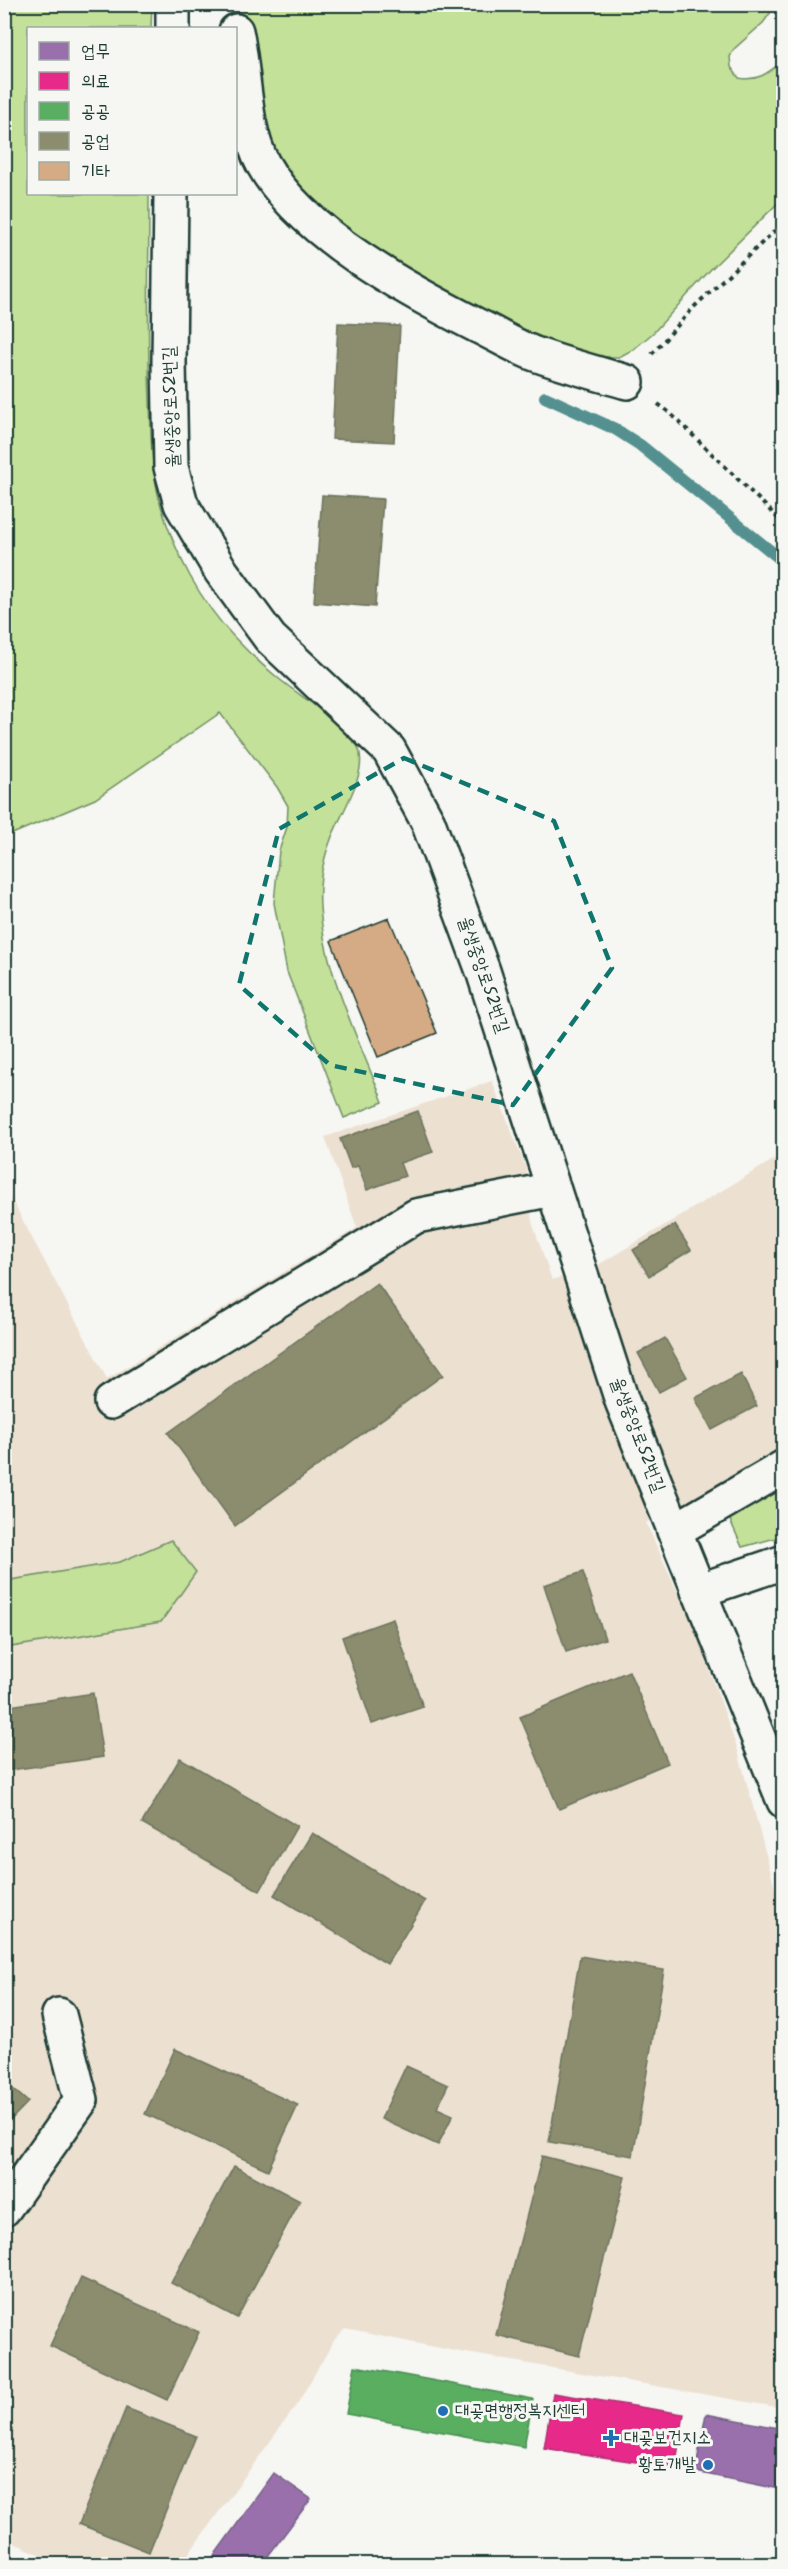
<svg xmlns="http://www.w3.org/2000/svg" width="788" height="2569" viewBox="0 0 788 2569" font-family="Kalam,'Poor Story',sans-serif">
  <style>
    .built { fill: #ece0d1 }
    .green { fill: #c3e199; stroke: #718f66; stroke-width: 1.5 }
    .offices { fill: #9970ab; stroke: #746187; stroke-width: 1.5 }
    .health { fill: #e7298a; stroke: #ab2f70; stroke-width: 1.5 }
    .public { fill: #5aae61; stroke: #488c54; stroke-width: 1.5 }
    .industry { fill: #8c8c6e; stroke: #6b745d; stroke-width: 1.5 }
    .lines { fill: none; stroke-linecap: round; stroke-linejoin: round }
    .stream { stroke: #53908f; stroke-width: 12 }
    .building { fill: #d4ab85; stroke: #1f3d34; stroke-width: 1.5 }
    .minor-casing { stroke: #1f3d34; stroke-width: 38 }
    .path { stroke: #1f3d34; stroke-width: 4; stroke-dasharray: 4.5 4.5; stroke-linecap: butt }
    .minor { stroke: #f6f6f2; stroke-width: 33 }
    .marked { fill: none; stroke: #0f766e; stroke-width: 4.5; stroke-dasharray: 12 8; stroke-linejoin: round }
    .poi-dot { fill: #1f6fb2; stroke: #f6f6f2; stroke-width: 2 }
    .labels { text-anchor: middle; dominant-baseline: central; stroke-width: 6; stroke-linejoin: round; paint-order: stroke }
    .street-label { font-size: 18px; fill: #1f3d34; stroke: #f6f6f2 }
    .poi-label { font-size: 18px; fill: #1f3d34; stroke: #f6f6f2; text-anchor: start }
  </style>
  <rect width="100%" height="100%" fill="#f6f6f2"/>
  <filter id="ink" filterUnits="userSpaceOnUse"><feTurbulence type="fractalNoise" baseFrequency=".0167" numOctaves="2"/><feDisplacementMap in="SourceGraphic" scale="12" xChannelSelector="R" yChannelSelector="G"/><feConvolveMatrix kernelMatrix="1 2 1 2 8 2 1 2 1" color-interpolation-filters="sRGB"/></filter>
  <g filter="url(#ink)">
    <path class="built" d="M492,1081L526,1168L532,1222L552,1280L598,1265L783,1154V1452L646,1523L696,1632L738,1751L783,1918V2408L455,2351L345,2329L335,2339L296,2406L181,2564H62L5,2539V1648L161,1622L171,1540L120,1562L5,1581L4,1185L107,1379L357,1228L325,1137Z"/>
    <g class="green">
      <path d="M5,5H152L151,28H28V194H149C149,263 147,332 150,401C151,436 151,471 161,506C175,554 200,601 234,637C247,651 263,666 278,678C298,695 348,725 358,747C370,773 338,817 330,842C326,852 323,865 321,876C311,946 358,1037 383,1102L344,1118L287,972L274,903L279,851L287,827L288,806L277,787L220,713L95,799L5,837Z"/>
      <path d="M237,5H776L763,23L734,49L730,57L731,67L739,78C758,82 769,72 783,61V198L711,269L654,332L634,349L619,357H603L539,341L355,247L273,165Z"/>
      <path d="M783,1480V1536L742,1547L727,1513Z"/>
      <path d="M171,1540L196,1572L161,1622L5,1648V1581L120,1562Z"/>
    </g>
    <g class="offices">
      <path d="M706,2414L784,2429V2490L695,2472Z"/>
      <path d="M274,2473L311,2499L262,2564H208Z"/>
    </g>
    <path class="health" d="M553,2393L684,2414L675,2468L544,2448Z"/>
    <path class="public" d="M355,2366L533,2399L524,2447L346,2414Z"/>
    <g class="industry">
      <path d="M338,323L400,326L394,442L332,439Z"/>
      <path d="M322,495L383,499L375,607L314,602Z"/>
      <path d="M418,1111L433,1152L400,1163L405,1176L367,1190L358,1166L351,1168L340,1139Z"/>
      <path d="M675,1225L691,1250L649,1276L633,1250Z"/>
      <path d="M377,1283L443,1375L235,1526L168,1433Z"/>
      <path d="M665,1338L687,1377L659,1392L638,1353Z"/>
      <path d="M741,1374L757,1406L712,1430L695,1398Z"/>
      <path d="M583,1572L605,1639L566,1652L544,1585Z"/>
      <path d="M393,1619L423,1707L372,1724L342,1637Z"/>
      <path d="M629,1671L668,1763L559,1809L520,1717Z"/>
      <path d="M93,1693L103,1757L4,1771V1707Z"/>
      <path d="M180,1758L297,1826L260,1891L142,1823Z"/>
      <path d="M312,1833L425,1901L387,1964L274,1895Z"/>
      <path d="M580,1956L664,1970L633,2156L549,2142Z"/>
      <path d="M175,2049L298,2105L268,2170L145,2114Z"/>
      <path d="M406,2066L448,2085L437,2108L453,2115L438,2145L381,2119Z"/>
      <path d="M4,2081L28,2102L4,2127Z"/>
      <path d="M542,2156L625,2177L579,2356L496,2335Z"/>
      <path d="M234,2166L300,2201L237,2318L171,2283Z"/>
      <path d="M81,2278L199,2332L167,2400L50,2346Z"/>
      <path d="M126,2408L196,2436L149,2552L79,2524Z"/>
    </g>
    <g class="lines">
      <path class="stream" d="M545,397L615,429L640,445L784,562"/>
    </g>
    <path class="building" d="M389,918L437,1033L378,1057L331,941Z"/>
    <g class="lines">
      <g class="minor-casing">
        <g id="minor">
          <path d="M173,28V4"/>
          <path d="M236,31C245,72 243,127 263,164C301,233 409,291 478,326C497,335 516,347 535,354C565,365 596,373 627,382"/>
          <path d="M171,194L169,362L171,467L181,504L221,571L270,638L389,750L428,822L483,971L622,1401L784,1801"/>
          <path d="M111,1402L416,1216L553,1189"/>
          <path d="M674,1531L784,1467"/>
          <path d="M698,1591L784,1562"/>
          <path d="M4,2209L81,2100L59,2015"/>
        </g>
      </g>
      <g class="path">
        <path d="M652,354L695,306L784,222"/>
        <path d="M658,404L670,413L784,524"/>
      </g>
      <use href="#minor" class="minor"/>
    </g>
  </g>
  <path class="marked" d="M404,758L554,821L612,968L513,1105L330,1065L239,985L279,829Z"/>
  <g class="poi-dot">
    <circle cx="443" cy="2411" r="6"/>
    <path d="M608 2429h6v6h6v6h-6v6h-6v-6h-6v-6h6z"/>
    <circle cx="708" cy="2465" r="6"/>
  </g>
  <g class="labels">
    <g class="street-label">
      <text transform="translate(172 407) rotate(-92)">율생중앙로52번길</text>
      <text transform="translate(483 975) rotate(71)">율생중앙로52번길</text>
      <text transform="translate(637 1435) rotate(69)">율생중앙로52번길</text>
    </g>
    <g class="poi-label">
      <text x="455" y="2411">대곶면행정복지센터</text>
      <text x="624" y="2438">대곶보건지소</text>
      <text x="696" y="2465" text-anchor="end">황토개발</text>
    </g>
  </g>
  <rect width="788" height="2569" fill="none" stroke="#f6f6f2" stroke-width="24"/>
  <rect x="12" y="12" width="764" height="2545" fill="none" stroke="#1f3d34" stroke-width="2" filter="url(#ink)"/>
  <rect x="27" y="27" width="210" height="168" fill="#f6f6f2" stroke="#a0aca6" stroke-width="1.5"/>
  <rect x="39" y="42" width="30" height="18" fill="#9970ab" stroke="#a0aca6" stroke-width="1.5"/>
  <text x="81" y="57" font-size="18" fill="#1f3d34">업무</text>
  <rect x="39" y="72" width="30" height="18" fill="#e7298a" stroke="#a0aca6" stroke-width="1.5"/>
  <text x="81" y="87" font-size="18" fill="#1f3d34">의료</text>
  <rect x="39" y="102" width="30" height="18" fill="#5aae61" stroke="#a0aca6" stroke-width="1.5"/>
  <text x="81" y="117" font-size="18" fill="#1f3d34">공공</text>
  <rect x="39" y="132" width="30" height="18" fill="#8c8c6e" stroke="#a0aca6" stroke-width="1.5"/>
  <text x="81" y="147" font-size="18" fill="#1f3d34">공업</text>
  <rect x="39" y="162" width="30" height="18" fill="#d4ab85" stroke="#a0aca6" stroke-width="1.5"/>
  <text x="81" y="177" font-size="18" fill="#1f3d34">기타</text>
</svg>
